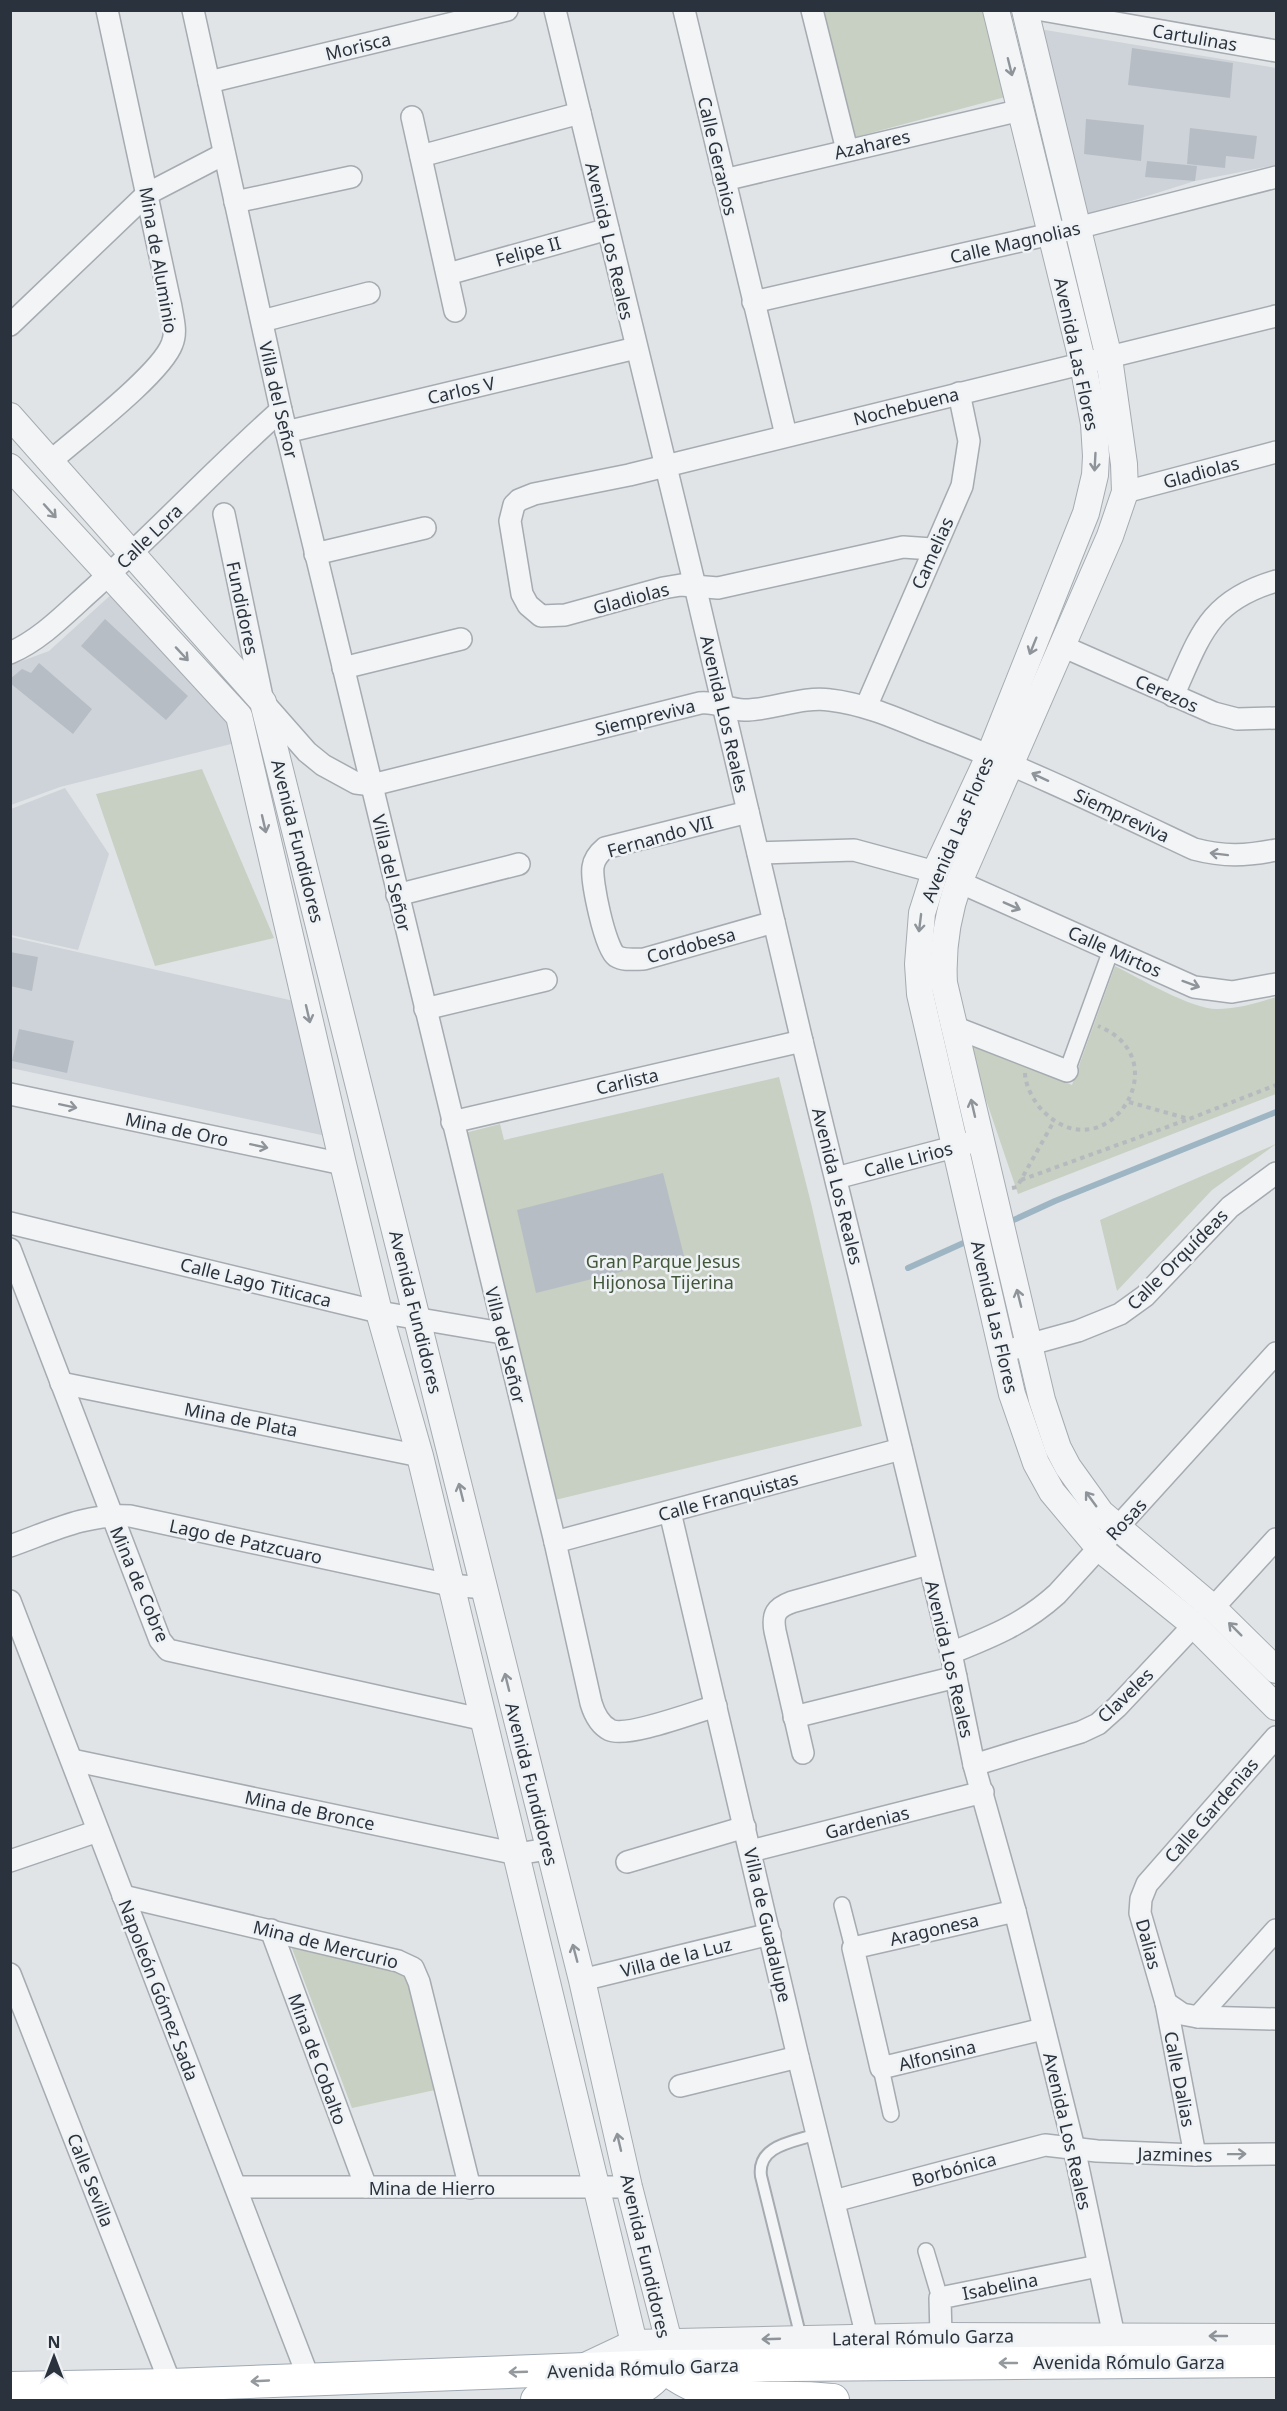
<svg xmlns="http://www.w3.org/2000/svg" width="1287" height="2411" viewBox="0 0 1287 2411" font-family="'Noto Sans',sans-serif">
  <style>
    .built { fill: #ced3d9 }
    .green { fill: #c7d0c2 }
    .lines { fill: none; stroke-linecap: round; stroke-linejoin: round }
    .stream { stroke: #9eb5c4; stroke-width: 6 }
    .building { fill: #b7bdc4 }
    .service-casing { stroke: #a6abb1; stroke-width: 14 }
    .pedestrian-casing { stroke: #a6abb1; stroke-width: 18 }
    .minor-casing { stroke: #a6abb1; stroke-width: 24 }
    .tertiary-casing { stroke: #a6abb1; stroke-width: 28 }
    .primary-casing { stroke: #a0a9b2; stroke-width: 34 }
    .path { stroke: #b6babe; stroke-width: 4; stroke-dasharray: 4.5 4.5; stroke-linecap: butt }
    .service { stroke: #f2f4f6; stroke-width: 10 }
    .pedestrian { stroke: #f2f4f6; stroke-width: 15 }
    .minor { stroke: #f2f4f6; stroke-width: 21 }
    .tertiary { stroke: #f2f4f6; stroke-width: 26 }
    .primary { stroke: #fff; stroke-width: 32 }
    .oneway { stroke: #8e949a }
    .oneway2 { stroke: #94999e }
    .labels { text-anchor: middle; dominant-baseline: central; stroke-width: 5; stroke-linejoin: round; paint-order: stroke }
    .street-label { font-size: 18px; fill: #2a333d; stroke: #eff2f5 }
    .park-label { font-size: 18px; fill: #425739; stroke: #eff2f5 }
  </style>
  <rect width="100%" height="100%" fill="#e0e4e7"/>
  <g class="built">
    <path d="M1039,29L1276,68V165L1195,181L1084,216Z"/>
    <path d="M113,593L232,725L235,743L60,787L11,805V665L49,651Z"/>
    <path d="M65,788L109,854L78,950L11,935V809Z"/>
    <path d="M11,937L294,1001L326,1136L11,1068Z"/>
  </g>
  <g class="green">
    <path d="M823,11H988L1009,96L852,138Z"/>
    <path d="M202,769L274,938L155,966L96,794Z"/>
    <path d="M1115,966C1139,978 1191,1009 1217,1009C1237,1009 1258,1003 1276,997V1094L1018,1194L965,1038L1072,1085Z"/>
    <path d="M779,1077L811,1203L862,1426L555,1500L465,1133L500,1124L504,1140Z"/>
    <path d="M1276,1144L1212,1190L1117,1291L1100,1220Z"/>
    <path d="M290,1943L409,1968L435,2090L352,2108Z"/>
  </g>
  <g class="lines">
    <g class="stream">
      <path d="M1007,1223L1055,1201L1276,1112"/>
      <path d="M908,1268L970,1240"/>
    </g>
  </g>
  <g class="building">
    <path d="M1132,48L1233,63L1230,98L1128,85Z"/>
    <path d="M1086,119L1144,125L1141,161L1084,154Z"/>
    <path d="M1190,128L1257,136L1254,159L1226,156L1225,168L1187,164Z"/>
    <path d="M1147,161L1197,166L1195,181L1145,177Z"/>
    <path d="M105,619L188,696L166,720L81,646Z"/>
    <path d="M39,663L92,709L73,734L10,683V679L22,669L31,673Z"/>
    <path d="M10,952L38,957L32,991L10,986Z"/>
    <path d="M19,1029L74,1041L67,1073L12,1061Z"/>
    <path d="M663,1173L684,1256L536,1293L517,1210Z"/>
  </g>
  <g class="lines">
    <g class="service-casing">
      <path id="service" d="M801,2338L761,2176C757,2145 794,2142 817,2134"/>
    </g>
    <g class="pedestrian-casing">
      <g id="pedestrian">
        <path d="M1067,1071L1111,950"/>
        <path d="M842,1905L853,1948"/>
        <path d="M881,2068L891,2114"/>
        <path d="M926,2251L940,2298"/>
      </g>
    </g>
    <g class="minor-casing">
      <g id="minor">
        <path d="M193,10L281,410L555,1542L591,1703C594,1713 600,1725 610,1730C627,1738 695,1712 716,1706"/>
        <path d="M555,10L695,586L802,1041L951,1653L974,1765L1015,1911L1074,2148L1117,2350"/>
        <path d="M684,10L786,435"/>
        <path d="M812,10L847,150"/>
        <path d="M1042,10L1276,51"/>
        <path d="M209,82L507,10"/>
        <path d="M412,117L455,311"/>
        <path d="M421,156L580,113"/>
        <path d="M724,180L1021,110"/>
        <path d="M235,202L351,177"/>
        <path d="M448,274L608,229"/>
        <path d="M753,302L1077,228L1276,177"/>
        <path d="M262,321L369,293"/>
        <path d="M10,325L147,194L224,154"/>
        <path d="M286,432L636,348"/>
        <path d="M51,461C78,437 161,374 172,344C177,332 173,320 171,307L107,10"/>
        <path d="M1125,492L1276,452"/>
        <path d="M224,514L263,702L307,752L323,765L356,783L372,785L700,703C716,701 729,710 744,710C773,710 802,696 830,700C865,704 898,719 930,732C1020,766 1107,808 1194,849C1224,857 1246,856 1276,850"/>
        <path d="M932,549L903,547L718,588L681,585L663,588L565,615L541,616L528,605L522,594L510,521L514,505L519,500L534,494L629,475L1276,316"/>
        <path d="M315,554L425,528"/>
        <path d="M1062,646L1214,713L1237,719L1276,718"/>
        <path d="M10,653C42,639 67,612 93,589C157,531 216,468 281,410"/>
        <path d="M343,668L461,639"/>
        <path d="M1173,696C1200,636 1208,601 1276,581"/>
        <path d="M866,707L962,486L969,441L959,393"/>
        <path d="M748,812L605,848C599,853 594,859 593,867C591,881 605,948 616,956C624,961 635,959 644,959L774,922"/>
        <path d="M758,853L854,850L935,872"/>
        <path d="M959,882L1194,987L1232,992L1276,984"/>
        <path d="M397,895L519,864"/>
        <path d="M425,1009L546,980"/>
        <path d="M954,1027L1067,1071"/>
        <path d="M10,1094L343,1164"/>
        <path d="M452,1122L802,1041"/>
        <path d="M836,1178L969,1143"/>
        <path d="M10,1223L379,1312L502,1333"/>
        <path d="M10,1249L160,1640L168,1650L485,1720"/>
        <path d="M1002,1352L1078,1331L1120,1314L1145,1296L1230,1207L1276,1173"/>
        <path d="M61,1383L420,1456"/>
        <path d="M670,1512L798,2057L867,2337"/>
        <path d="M555,1542L901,1449"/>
        <path d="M10,1546C50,1532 87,1513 130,1516L450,1585L485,1588"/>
        <path d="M10,1601L309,2379"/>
        <path d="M1213,1608L1276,1539"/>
        <path d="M951,1653C991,1637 1024,1624 1057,1594L1276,1353"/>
        <path d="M794,1717L956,1677"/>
        <path d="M803,1753L775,1631C772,1614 776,1608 792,1602L929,1564"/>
        <path d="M72,1760L517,1854L548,1849"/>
        <path d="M974,1765L1081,1732L1098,1724L1117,1707L1194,1625"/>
        <path d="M751,1851L983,1792"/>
        <path d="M10,1861L98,1831"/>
        <path d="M627,1862L745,1827"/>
        <path d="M123,1896L398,1961L413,1968L419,1982L470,2188"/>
        <path d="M1015,1911L853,1948L881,2068L1043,2029"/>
        <path d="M271,1930L366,2187"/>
        <path d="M10,1974L171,2385"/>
        <path d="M582,1980L770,1934"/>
        <path d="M1166,2003L1182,2014L1198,2017L1276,2019"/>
        <path d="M1198,2017L1276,1930"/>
        <path d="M680,2086L798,2057"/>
        <path d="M1195,2155L1166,2003L1140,1913L1141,1899L1147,1884L1276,1737"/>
        <path d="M236,2187H629"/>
        <path d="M834,2201L1045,2145L1097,2151L1195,2155L1276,2154"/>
        <path d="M941,2336L940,2298L1098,2266"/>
      </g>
    </g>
    <g class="tertiary-casing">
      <g id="tertiary">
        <path d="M996,10L1083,364L1094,424L1096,456L1095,475L1086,513L990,754L935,872L922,913L918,964L920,994L1012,1394L1036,1463L1052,1492L1099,1548L1194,1625L1276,1707"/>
        <path d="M1025,10L1109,358L1124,464L1125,492L1110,536L959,882C947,916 942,947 944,983L1042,1400L1058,1448L1068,1467L1101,1513L1213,1608L1276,1670"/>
        <path d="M10,416L263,702L582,1980L629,2187L669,2342L663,2366L634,2343L420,1456L379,1312L343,1164L239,716L10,467"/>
        <path d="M583,2367L634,2343L941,2336L1276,2337"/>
      </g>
    </g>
    <g class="primary-casing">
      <g id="primary">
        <path d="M663,2366C717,2411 769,2392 833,2400"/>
        <path d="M10,2388L171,2385L663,2366L1276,2361"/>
        <path d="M537,2400C579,2399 638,2408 663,2366"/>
      </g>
    </g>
    <g class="path">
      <path d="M1025,1073C1025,1086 1035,1104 1045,1113C1107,1172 1181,1059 1098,1026"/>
      <path d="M1129,1102L1189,1119L1276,1085"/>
      <path d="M1021,1180L1189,1119"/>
      <path d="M1012,1188L1017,1187L1054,1121"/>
    </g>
    <use href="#service" class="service"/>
    <use href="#pedestrian" class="pedestrian"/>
    <use href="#minor" class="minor"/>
    <use href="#tertiary" class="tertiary"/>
    <use href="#primary" class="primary"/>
  </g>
  <defs><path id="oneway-shaft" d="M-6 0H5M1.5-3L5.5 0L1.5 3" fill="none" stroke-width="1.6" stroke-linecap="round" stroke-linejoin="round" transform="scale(1.5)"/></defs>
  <g class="oneway">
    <use href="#oneway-shaft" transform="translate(1010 67) rotate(76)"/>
    <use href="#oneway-shaft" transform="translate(1095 462) rotate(93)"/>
    <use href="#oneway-shaft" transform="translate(50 511) rotate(48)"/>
    <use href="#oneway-shaft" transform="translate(1033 646) rotate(112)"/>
    <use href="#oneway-shaft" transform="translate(182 654) rotate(47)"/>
    <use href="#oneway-shaft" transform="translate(1040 777) rotate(-155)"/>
    <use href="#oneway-shaft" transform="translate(264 824) rotate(77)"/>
    <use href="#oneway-shaft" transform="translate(1219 854) rotate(-173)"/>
    <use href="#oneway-shaft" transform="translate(1012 906) rotate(24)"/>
    <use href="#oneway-shaft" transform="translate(920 923) rotate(97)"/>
    <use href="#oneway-shaft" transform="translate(1191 984) rotate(20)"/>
    <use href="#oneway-shaft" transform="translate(308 1014) rotate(77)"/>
    <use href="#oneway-shaft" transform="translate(68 1106) rotate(12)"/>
    <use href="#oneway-shaft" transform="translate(973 1108) rotate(-103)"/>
    <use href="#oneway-shaft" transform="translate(259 1146) rotate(12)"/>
    <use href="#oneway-shaft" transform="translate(1019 1298) rotate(-104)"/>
    <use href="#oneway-shaft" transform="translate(461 1492) rotate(-104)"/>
    <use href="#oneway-shaft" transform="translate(1091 1499) rotate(-126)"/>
    <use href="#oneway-shaft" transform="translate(1235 1629) rotate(-135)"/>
    <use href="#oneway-shaft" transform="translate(507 1682) rotate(-104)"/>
    <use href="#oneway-shaft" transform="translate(575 1953) rotate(-105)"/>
    <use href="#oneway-shaft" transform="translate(619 2142) rotate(-103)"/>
    <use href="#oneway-shaft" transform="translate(1237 2154) rotate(-1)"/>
    <use href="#oneway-shaft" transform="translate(1218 2336) rotate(-180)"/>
    <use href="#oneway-shaft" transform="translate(771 2339) rotate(178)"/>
  </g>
  <g class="oneway2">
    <use href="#oneway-shaft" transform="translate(1008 2363) rotate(180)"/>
    <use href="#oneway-shaft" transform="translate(518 2372) rotate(178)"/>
    <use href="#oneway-shaft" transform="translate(260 2381) rotate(177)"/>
  </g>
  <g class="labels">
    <g class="street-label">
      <text transform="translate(1195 37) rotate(10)">Cartulinas</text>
      <text transform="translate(358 46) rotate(-14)">Morisca</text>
      <text transform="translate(872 144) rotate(-13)">Azahares</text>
      <text transform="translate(718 156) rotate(77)">Calle Geranios</text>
      <text transform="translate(610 241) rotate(77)">Avenida Los Reales</text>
      <text transform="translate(1015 242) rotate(-13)">Calle Magnolias</text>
      <text transform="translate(528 251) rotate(-16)">Felipe II</text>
      <text transform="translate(159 260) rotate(80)">Mina de Aluminio</text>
      <text transform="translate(1077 354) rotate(78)">Avenida Las Flores</text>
      <text transform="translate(461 390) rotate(-13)">Carlos V</text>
      <text transform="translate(279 400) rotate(77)">Villa del Señor</text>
      <text transform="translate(906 406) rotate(-14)">Nochebuena</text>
      <text transform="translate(1201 472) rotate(-15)">Gladiolas</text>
      <text transform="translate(149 536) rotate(-44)">Calle Lora</text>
      <text transform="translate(932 553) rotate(-66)">Camelias</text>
      <text transform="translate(631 598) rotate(-15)">Gladiolas</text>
      <text transform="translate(243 608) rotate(78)">Fundidores</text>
      <text transform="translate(1167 693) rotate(24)">Cerezos</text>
      <text transform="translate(725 714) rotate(77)">Avenida Los Reales</text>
      <text transform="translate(645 717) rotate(-14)">Siempreviva</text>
      <text transform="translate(1122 815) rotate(25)">Siempreviva</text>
      <text transform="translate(957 829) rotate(-67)">Avenida Las Flores</text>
      <text transform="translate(660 836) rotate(-16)">Fernando VII</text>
      <text transform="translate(298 841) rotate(76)">Avenida Fundidores</text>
      <text transform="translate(392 873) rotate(77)">Villa del Señor</text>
      <text transform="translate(691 945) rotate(-15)">Cordobesa</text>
      <text transform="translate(1115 951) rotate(24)">Calle Mirtos</text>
      <text transform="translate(627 1081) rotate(-13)">Carlista</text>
      <text transform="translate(177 1129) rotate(12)">Mina de Oro</text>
      <text transform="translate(908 1159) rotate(-15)">Calle Lirios</text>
      <text transform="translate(838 1186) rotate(76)">Avenida Los Reales</text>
      <text transform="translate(1177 1259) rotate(-45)">Calle Orquídeas</text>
      <text transform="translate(256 1282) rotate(14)">Calle Lago Titicaca</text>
      <text transform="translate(416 1312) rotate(76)">Avenida Fundidores</text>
      <text transform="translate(995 1317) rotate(77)">Avenida Las Flores</text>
      <text transform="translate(506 1345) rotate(76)">Villa del Señor</text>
      <text transform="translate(241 1419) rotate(11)">Mina de Plata</text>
      <text transform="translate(728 1496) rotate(-15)">Calle Franquistas</text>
      <text transform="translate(1126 1519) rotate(-47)">Rosas</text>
      <text transform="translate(246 1541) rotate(12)">Lago de Patzcuaro</text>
      <text transform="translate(140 1584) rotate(67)">Mina de Cobre</text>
      <text transform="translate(950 1659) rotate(77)">Avenida Los Reales</text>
      <text transform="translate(1125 1695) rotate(-44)">Claveles</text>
      <text transform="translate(532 1784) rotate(76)">Avenida Fundidores</text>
      <text transform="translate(310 1810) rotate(12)">Mina de Bronce</text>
      <text transform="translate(1211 1810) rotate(-49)">Calle Gardenias</text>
      <text transform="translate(867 1822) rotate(-14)">Gardenias</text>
      <text transform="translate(768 1925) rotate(77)">Villa de Guadalupe</text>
      <text transform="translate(934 1929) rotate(-13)">Aragonesa</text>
      <text transform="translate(326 1944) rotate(14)">Mina de Mercurio</text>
      <text transform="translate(1149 1944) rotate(75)">Dalias</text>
      <text transform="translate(676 1957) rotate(-14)">Villa de la Luz</text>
      <text transform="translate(159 1990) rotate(69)">Napoleón Gómez Sada</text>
      <text transform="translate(937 2055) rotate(-14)">Alfonsina</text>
      <text transform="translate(318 2059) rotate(70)">Mina de Cobalto</text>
      <text transform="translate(1180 2079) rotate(79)">Calle Dalias</text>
      <text transform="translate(1068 2131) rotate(77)">Avenida Los Reales</text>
      <text transform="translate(1175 2154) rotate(1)">Jazmines</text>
      <text transform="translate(954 2169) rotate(-15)">Borbónica</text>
      <text transform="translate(91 2180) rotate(69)">Calle Sevilla</text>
      <text x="432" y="2188">Mina de Hierro</text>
      <text transform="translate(646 2256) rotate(77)">Avenida Fundidores</text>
      <text transform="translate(1000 2286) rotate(-11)">Isabelina</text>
      <text transform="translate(923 2337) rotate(-1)">Lateral Rómulo Garza</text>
      <text x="1129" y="2362">Avenida Rómulo Garza</text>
      <text transform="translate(643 2368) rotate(-2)">Avenida Rómulo Garza</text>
    </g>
    <g class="park-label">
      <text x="663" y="1261">Gran Parque Jesus<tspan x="663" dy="21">Hijonosa Tijerina</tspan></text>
    </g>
  </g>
  <rect width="1287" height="2411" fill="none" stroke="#2a333d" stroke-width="24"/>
  <g transform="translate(54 2357)" stroke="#eff2f5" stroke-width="4.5" paint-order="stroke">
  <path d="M0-4.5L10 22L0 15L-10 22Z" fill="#2a333d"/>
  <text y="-9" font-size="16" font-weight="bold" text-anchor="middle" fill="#2a333d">N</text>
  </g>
</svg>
